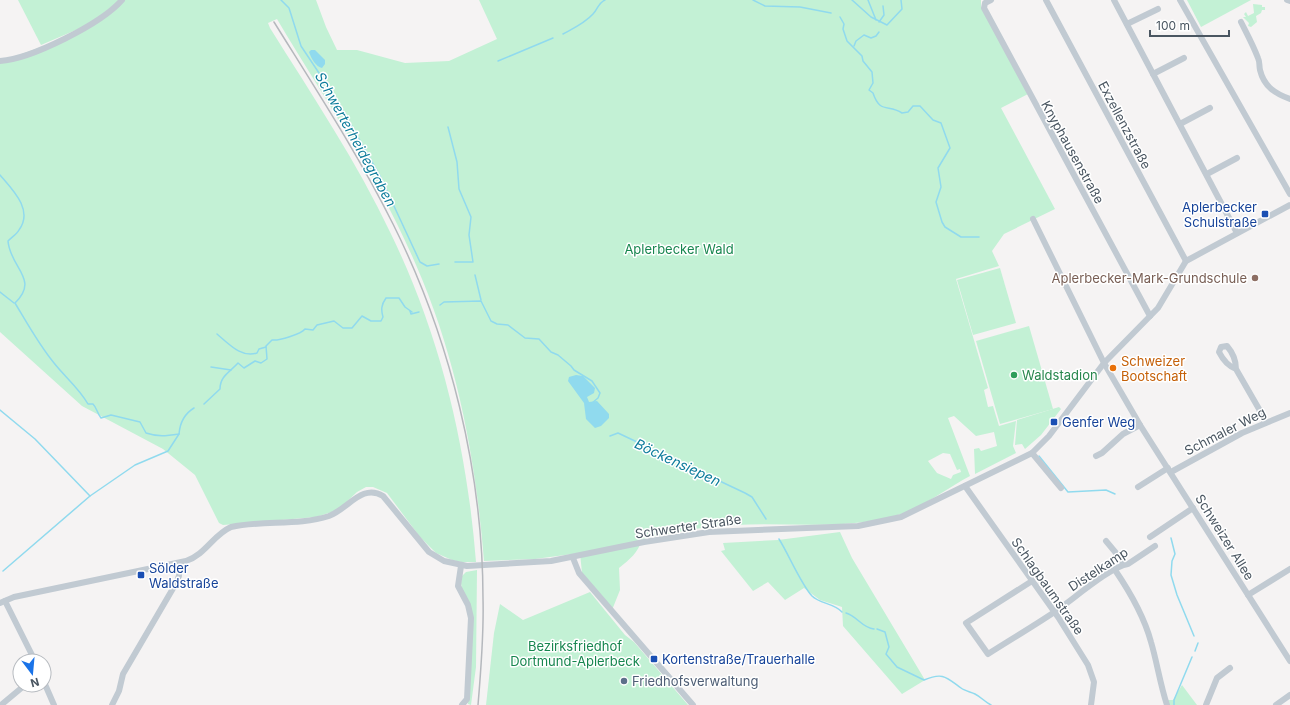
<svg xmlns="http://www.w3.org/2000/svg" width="1290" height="705" viewBox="0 0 1290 705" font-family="Inter,sans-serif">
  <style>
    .green { fill: #c3f1d5; fill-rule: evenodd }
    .water { fill: #90daee }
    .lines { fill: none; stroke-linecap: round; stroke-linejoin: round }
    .stream { stroke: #90daee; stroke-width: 1.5 }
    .minor { stroke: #c1cad2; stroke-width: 6 }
    .rail { stroke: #b5b8bd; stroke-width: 1.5 }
    .transit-dot { fill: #1a4fb4; stroke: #fff; stroke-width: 1.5 }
    .education-dot { fill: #8d6e63; stroke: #fff; stroke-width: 1.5 }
    .food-dot { fill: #e8710a; stroke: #fff; stroke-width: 1.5 }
    .leisure-dot { fill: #2e9e5b; stroke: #fff; stroke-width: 1.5 }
    .service-dot { fill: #5c6f8a; stroke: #fff; stroke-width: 1.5 }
    .labels { text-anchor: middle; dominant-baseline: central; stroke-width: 3; stroke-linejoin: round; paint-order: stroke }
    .street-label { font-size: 13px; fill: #4a5661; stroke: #fff }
    .transit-label { font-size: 13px; fill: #164399; stroke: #fff; text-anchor: start }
    .park-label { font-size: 13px; fill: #17864f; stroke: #fff }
    .education-label { font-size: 13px; fill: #785e54; stroke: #fff; text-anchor: end }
    .food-label { font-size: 13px; fill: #c56008; stroke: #fff; text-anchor: start }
    .leisure-label { font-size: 13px; fill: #27864d; stroke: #fff; text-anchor: start }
    .service-label { font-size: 13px; fill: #4e5e75; stroke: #fff; text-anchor: start }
    .water-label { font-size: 14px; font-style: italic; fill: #0c7c9b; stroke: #fff }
  </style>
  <rect width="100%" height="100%" fill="#f5f3f3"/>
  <g class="green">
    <path d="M18,0H120L90,24L41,45Z"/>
    <path d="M123,0H316L326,27L337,50H357L405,63L449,61L497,39L479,0H981V7L1028,94L1001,108L1055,209L1004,234L992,251L999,266L956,279L988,388L984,390L988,407L993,406L999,426L1016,421L1013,446L1016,453L975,474L974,449L979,448L981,451L997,446L994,432L976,436L954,416L948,418L970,476C947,488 925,506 901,514C848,531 790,522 735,525C704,526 672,533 642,539C638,553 630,559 619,568L620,590L612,610L582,573L580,553L535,559L484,561C476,461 457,358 416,265C379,178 325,100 277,19L268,23L270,28C312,95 357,162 391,234C441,337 467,448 476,562H461L452,560L436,553L420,537L387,493L373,487H366L357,492L338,510L316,517L223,525L219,523L195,475L163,449L82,406L0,332V62L79,33ZM943,453L950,454L957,470L960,469L961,472L953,475L951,479L937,473L928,461Z"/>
    <path d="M1187,0H1251L1201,27Z"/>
    <path d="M1253,4L1262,5V7H1265V10H1262L1261,13L1256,16L1257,22L1251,27L1248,26L1249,23L1243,17H1246L1244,14L1246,12L1248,16L1254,13Z"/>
    <path d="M1000,268L1016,323L973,335L957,280Z"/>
    <path d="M1029,326L1053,409L1000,424L976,341Z"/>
    <path d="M1059,407L1061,409L1041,435L1025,449L1022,444L1015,445L1017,420Z"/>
    <path d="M840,532L852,558L925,680L902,694L843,626L842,607L820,600L804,588L785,600L768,582L753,591L721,551L725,550L723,543L778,540Z"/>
    <path d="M477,570L476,667L471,705L468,704L472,612L462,591L461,583L462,576L466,572Z"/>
    <path d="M590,592L625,635L634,642L688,705H486L494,633L500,604L523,620Z"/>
    <path d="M1182,685L1197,705H1167L1166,700H1173Z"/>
  </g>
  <g class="water">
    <path d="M311,50H315L325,60V64L322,68C316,67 311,58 309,52Z"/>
    <path d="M576,375L583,376L595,388L594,393L587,397L589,402L597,401L609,414V418L601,426L595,428L586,419L584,403L568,381L569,377Z"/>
  </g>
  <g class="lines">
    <g class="stream">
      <path d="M281,0L289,8L301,46L337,100L380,176L420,262L427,266L439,264"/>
      <path d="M753,0L765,6L800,7L831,13"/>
      <path d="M852,0L871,17L887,25L902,9L901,0"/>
      <path d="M868,0L876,20"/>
      <path d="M840,17L844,24L843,29L847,41L862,56L863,61L872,72L873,83L869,90L873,93C880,114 888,104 902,113L908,112L913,106H920L933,120L941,123L950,148L938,168L941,187L936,202L942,222L945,227L961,237H979"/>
      <path d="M879,22L884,15L883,6"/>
      <path d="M563,34C574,28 585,23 593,14C598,9 598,3 605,0"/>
      <path d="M854,46L856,41L864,35L871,38L876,36L879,32"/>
      <path d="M498,61L553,38"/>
      <path d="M448,127L457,162L459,189L471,217L469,235L473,262H455"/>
      <path d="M0,175C12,189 34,210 19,230C17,234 12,237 8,241C10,268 40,279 15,303C27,323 39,345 54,363C65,377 79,388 88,404H93C97,408 97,413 101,418L111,415L140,422L146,433C158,437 166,436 179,434C180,422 184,414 194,408"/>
      <path d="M475,275L481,300"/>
      <path d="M0,292L14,303"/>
      <path d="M440,305L444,302L481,301L491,321L497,324L508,325L525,338L539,339L551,352L558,355L571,366L574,370L592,381L600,393L598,398L592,403"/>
      <path d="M410,311L411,314L419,312"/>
      <path d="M217,334C229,344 241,358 257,353L259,349L266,347"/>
      <path d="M211,367L231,370"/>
      <path d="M204,404L220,389C220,376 230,372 238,363L244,368L255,361L261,363L267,359L266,346L272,340C279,341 301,334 305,329L313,330L317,325L334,321L343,328H352L362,316L371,321H381L383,317C381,310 381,305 386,298H399L405,307L412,312"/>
      <path d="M0,410L35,439L90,496L135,465L168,451L179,434"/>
      <path d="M610,436L618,433L745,493L752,497L766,519"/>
      <path d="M1039,456L1068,492L1106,490L1115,494"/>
      <path d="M1171,538L1175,554L1172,561L1171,575L1177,595L1194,636"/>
      <path d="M779,539C789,555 801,584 812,596C820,604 834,603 842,612"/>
      <path d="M3,571L90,496"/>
      <path d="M846,613C857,616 862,628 874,629"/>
      <path d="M877,629L885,632L889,647L886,654L897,667L924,680C943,672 946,677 961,688C965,691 971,692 975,694C981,697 985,702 991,705"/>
      <path d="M1195,651L1198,643"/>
      <path d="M1174,705V700L1192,657"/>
    </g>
    <g class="minor">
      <path d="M991,0L985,3L984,8L1150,316"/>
      <path d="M1046,0L1186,261"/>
      <path d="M1114,0L1237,233"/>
      <path d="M1180,0L1290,194"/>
      <path d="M1287,0L1290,1"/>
      <path d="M1241,22C1247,34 1253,45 1258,58C1260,62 1259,66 1260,70C1264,87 1276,94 1290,99"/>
      <path d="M1127,24L1158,9"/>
      <path d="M0,61C31,59 101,24 122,0"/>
      <path d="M1153,74L1184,58"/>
      <path d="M1180,124L1210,108"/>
      <path d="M1207,174L1237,158"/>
      <path d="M1033,219L1104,363L1140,425L1290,661"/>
      <path d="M1236,369C1236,360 1233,353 1227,346L1221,347L1219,352C1223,360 1228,366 1236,369L1259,409L1265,423"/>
      <path d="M1032,453L1061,488"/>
      <path d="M1096,456L1102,453L1123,434L1140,425"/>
      <path d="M1171,472L1242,433L1290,413"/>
      <path d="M965,486L1058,617L1088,665L1094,682L1091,705"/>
      <path d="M1138,487L1168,468"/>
      <path d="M1150,537L1193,508"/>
      <path d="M1106,541L1121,559L1123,564"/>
      <path d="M573,558L579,573L693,705"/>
      <path d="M461,566L458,586L468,605L471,618L467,699L462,705"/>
      <path d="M1115,570C1130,592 1144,616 1151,642C1157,662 1160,684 1167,705"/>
      <path d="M1032,581L966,623L988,654C1010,640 1032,627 1053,613C1070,602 1111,566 1128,564L1155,546"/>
      <path d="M1248,595L1290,569"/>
      <path d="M5,601L35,661"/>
      <path d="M0,603L14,597L186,561C206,554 213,535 231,527C264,520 298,526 329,516C348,509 362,483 383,496L429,552L444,561L467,566L551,561L644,542L709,532L858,526L901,517L1032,453L1049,436L1104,363L1158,308L1186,261L1290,205"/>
      <path d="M44,682L54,705"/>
      <path d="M1,705L25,685"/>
      <path d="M112,705L119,691L123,674L175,585L179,576V563"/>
      <path d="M1206,705L1217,678L1230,668"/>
      <path d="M1276,705L1290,695"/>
    </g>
    <path class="rail" d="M274,22C315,88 358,154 393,224C450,338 483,471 483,599C484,634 481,670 478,705"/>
  </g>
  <g class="transit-dot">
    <rect x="1261" y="210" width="8" height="8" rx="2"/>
    <rect x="1050" y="418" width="8" height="8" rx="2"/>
    <rect x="137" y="571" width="8" height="8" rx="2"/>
    <rect x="650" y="655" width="8" height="8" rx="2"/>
  </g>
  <circle class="education-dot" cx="1255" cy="278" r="4"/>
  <circle class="food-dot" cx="1113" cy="368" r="4"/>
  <circle class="leisure-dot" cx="1014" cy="375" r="4"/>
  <circle class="service-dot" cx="624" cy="681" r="4"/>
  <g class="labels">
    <g class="street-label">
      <text transform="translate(1125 125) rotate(62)">Exzellenzstraße</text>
      <text transform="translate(1073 152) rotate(61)">Knyphausenstraße</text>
      <text transform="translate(1225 431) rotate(-27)">Schmaler Weg</text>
      <text transform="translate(688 526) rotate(-8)">Schwerter Straße</text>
      <text transform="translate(1225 537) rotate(58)">Schweizer Allee</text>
      <text transform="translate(1098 569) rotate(-33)">Distelkamp</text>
      <text transform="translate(1048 586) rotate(55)">Schlagbaumstraße</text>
    </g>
    <g class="transit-label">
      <text x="1257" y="207" text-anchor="end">Aplerbecker<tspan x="1257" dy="15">Schulstraße</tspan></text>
      <text x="1062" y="422">Genfer Weg</text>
      <text x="149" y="568">Sölder<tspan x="149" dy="15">Waldstraße</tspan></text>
      <text x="662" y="659">Kortenstraße/Trauerhalle</text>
    </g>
    <g class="park-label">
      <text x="679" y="249">Aplerbecker Wald</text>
      <text x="575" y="646">Bezirksfriedhof<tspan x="575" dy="15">Dortmund-Aplerbeck</tspan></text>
    </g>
    <g class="education-label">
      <text x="1247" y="278">Aplerbecker-Mark-Grundschule</text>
    </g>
    <g class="food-label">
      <text x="1121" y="361">Schweizer<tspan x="1121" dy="15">Bootschaft</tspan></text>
    </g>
    <g class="leisure-label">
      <text x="1022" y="375">Waldstadion</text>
    </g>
    <g class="service-label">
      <text x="632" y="681">Friedhofsverwaltung</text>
    </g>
    <g class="water-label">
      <text transform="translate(356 139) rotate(61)">Schwerterheidegraben</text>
      <text transform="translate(678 462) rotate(25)">Böckensiepen</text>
    </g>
  </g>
  <g transform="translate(32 673) rotate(164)"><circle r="19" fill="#ffffff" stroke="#b7bbc0"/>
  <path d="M0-3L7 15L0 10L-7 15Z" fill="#1a73e8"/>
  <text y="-6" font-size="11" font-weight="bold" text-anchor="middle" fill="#4a5661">N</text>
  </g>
  <path d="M1150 30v6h79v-6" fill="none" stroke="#4a5661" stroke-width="2"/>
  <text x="1156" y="30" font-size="12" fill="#4a5661" stroke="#ffffff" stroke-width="3" paint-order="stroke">100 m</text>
</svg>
